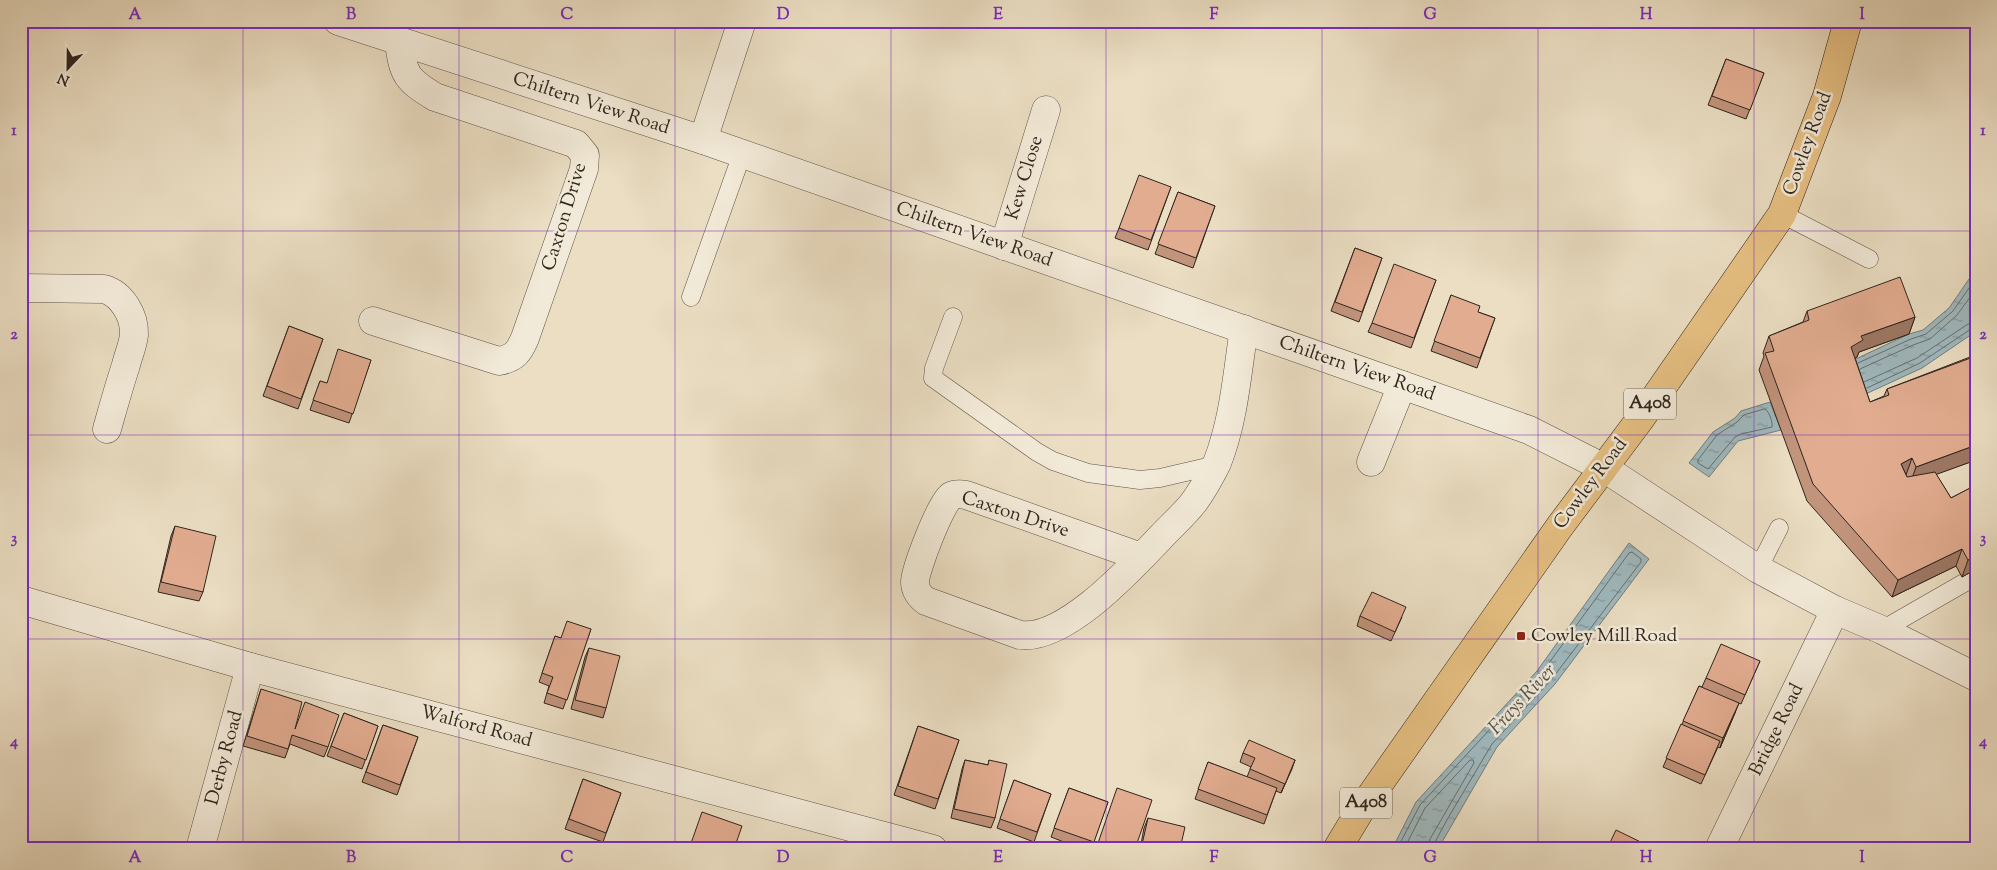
<svg xmlns="http://www.w3.org/2000/svg" width="1997" height="870" viewBox="0 0 1997 870" font-family="'Sorts Mill Goudy',serif">
  <style>
    .water { fill: url(#water-ripples); stroke: #727e7e }
    .lines { fill: none; stroke-linecap: round; stroke-linejoin: round }
    .shore { stroke: #676f6e; stroke-width: 1 }
    .service-casing { stroke: #5e5346; stroke-width: 19 }
    .minor-casing { stroke: #5e5346; stroke-width: 29 }
    .tertiary-casing { stroke: #5e5346; stroke-width: 29 }
    .primary-casing { stroke: #2f251d; stroke-width: 29 }
    .service { stroke: #f2ead8; stroke-width: 18 }
    .minor { stroke: #f2ead8; stroke-width: 28 }
    .tertiary { stroke: #f2ead8; stroke-width: 28 }
    .primary { stroke: #e6bf82; stroke-width: 28 }
    .wall { fill: #c2947c; stroke: #2f251d }
    .shaded-wall { fill: #9e7865; stroke: #2f251d }
    .building { fill: #e2ac90; stroke: #2f251d }
    .grid { fill: none; stroke: #7b2cbf; stroke-width: 1; stroke-opacity: 0.55 }
    .poi-dot { fill: #8f2418; stroke: #f2ead8; stroke-width: 2 }
    .labels { text-anchor: middle; dominant-baseline: central; stroke-width: 5; stroke-linejoin: round; paint-order: stroke }
    .shield { fill: #f2ead8; stroke: #6a6055; stroke-width: 1 }
    .shield-label { font-size: 18px; font-weight: bold; fill: #2f251d }
    .street-label { font-size: 19px; fill: #2f251d; stroke: #f2ead8 }
    .poi-label { font-size: 19px; fill: #2f251d; stroke: #f2ead8; text-anchor: start }
    .water-label { font-size: 20px; font-style: italic; fill: #51514e; stroke: #f2ead8 }
    .neatline { fill: none; stroke: #7b2cbf; stroke-width: 2 }
    .grid-label { font-size: 16px; text-anchor: middle; font-weight: bold; fill: #7b2cbf }
  </style>
  <defs>
    <pattern id="water-ripples" width="26" height="14" patternUnits="userSpaceOnUse" patternTransform="scale(1.25)"><rect width="26" height="14" fill="#9fb9bf"/><path d="M2 4q2-2 4 0t4 0M15 11q2-2 4 0t4 0" fill="none" stroke="#82969b"/></pattern>
  </defs>
  <rect width="100%" height="100%" fill="#ebdec3"/>
  <filter id="stains"><feTurbulence type="fractalNoise" baseFrequency=".004" numOctaves="4"/><feColorMatrix values="0 0 0 0 .2 0 0 0 0 .09 0 0 0 0 .02 0 0 0 .5 -.17"/></filter>
  <radialGradient id="worn" r=".72"><stop offset=".6" stop-color="#630" stop-opacity="0"/><stop offset="1" stop-color="#630" stop-opacity=".3"/></radialGradient>
  <g class="water">
    <path d="M1976,269L1975,332L1922,368L1857,398L1845,364L1909,334L1923,330L1949,308Z"/>
    <path d="M1770,402L1781,430L1738,441L1709,477L1689,463L1713,432L1735,418L1741,411Z"/>
    <path d="M1629,543L1649,559L1555,684L1497,747L1438,849H1392L1416,802L1537,671Z"/>
  </g>
  <g class="lines">
    <g class="shore">
      <path d="M1858,363L1911,339L1926,334L1953,311L1976,278"/>
      <path d="M1860,369L1913,345L1930,339L1957,315L1976,289"/>
      <path d="M1864,382L1917,358L1968,324L1976,322"/>
      <path d="M1867,388L1920,363L1971,329L1976,328"/>
      <path d="M1765,409C1769,411 1773,422 1772,427L1741,434L1735,437L1708,469L1698,463V460L1717,435L1737,422L1744,415Z"/>
      <path d="M1397,849L1420,805L1541,674L1629,553L1632,552L1641,559V562L1551,680L1492,744L1448,818L1435,842L1434,849"/>
      <path d="M1404,849L1425,808L1470,760H1473L1474,763L1430,839L1427,849"/>
    </g>
    <g class="service-casing">
      <g id="service">
        <path d="M1782,214L1869,259"/>
        <path d="M691,297L742,154"/>
        <path d="M953,317L934,368L933,378L1037,452L1053,461L1088,473L1140,480L1160,478L1216,465"/>
        <path d="M1758,569L1779,528"/>
        <path d="M1882,630L1976,576"/>
      </g>
    </g>
    <g class="minor-casing">
      <g id="minor">
        <path d="M338,21L703,140L1402,385L1529,430L1604,468"/>
        <path d="M703,140L742,21"/>
        <path d="M1004,246L1046,110"/>
        <path d="M21,288L104,289C122,294 135,316 134,335C133,345 128,356 126,365C119,386 113,408 107,429"/>
        <path d="M373,321L499,361C515,358 519,352 525,338L584,169L585,155L576,144L435,97C407,80 403,75 399,42"/>
        <path d="M1371,462L1402,385"/>
        <path d="M1141,557L966,495C961,494 955,494 951,496C941,502 915,570 915,582C915,590 920,597 926,601L1020,635C1065,641 1131,568 1160,538C1171,526 1184,515 1194,502C1202,491 1211,475 1217,463C1234,420 1237,374 1244,329"/>
        <path d="M21,600L250,667L933,849"/>
        <path d="M200,849L250,667"/>
        <path d="M1719,849L1835,610"/>
      </g>
    </g>
    <g class="tertiary-casing">
      <path id="tertiary" d="M1604,468L1758,569L1835,610L1882,630L1976,677"/>
    </g>
    <g class="primary-casing">
      <path id="primary" d="M1337,849L1360,811L1560,526L1641,418L1782,214L1827,96L1848,21"/>
    </g>
    <use href="#service" class="service"/>
    <use href="#minor" class="minor"/>
    <use href="#tertiary" class="tertiary"/>
    <use href="#primary" class="primary"/>
  </g>
  <g class="wall">
    <path d="M1726,59L1764,73L1746,119L1708,105Z"/>
    <path d="M1171,187L1148,250L1115,238L1119,228Z"/>
    <path d="M1178,192L1215,206L1193,268L1155,254Z"/>
    <path d="M1355,248L1382,258L1359,322L1331,311Z"/>
    <path d="M1436,280L1411,348L1368,332L1372,323Z"/>
    <path d="M1451,295L1478,312L1495,318L1477,368L1431,351Z"/>
    <path d="M1807,311L1915,317L1909,334L1859,352L1857,357L1855,358L1870,402L1884,396L1887,389L1970,357L1976,342V338V460L1936,474L1951,498L1976,485V569L1962,577L1956,566L1892,597L1807,501L1759,370L1764,356L1763,353L1769,336L1803,322Z"/>
    <path d="M289,326L323,339L298,409L263,396Z"/>
    <path d="M371,360L349,423L310,410L320,381L326,383Z"/>
    <path d="M175,526L203,592L199,601L158,592L171,536Z"/>
    <path d="M1360,616L1402,617L1391,641L1357,626Z"/>
    <path d="M591,629L563,709L544,703L549,686L539,682L555,636L561,638Z"/>
    <path d="M589,648L606,708L603,718L571,709L585,657Z"/>
    <path d="M1760,661L1741,704L1726,698L1735,713L1720,748L1718,747L1701,784L1663,767L1699,686L1702,687L1706,678Z"/>
    <path d="M261,689L295,729L328,747L324,757L290,744L285,758L243,746Z"/>
    <path d="M344,713L378,726L362,769L327,756Z"/>
    <path d="M383,725L418,737L397,795L362,782Z"/>
    <path d="M918,726L959,740L935,809L894,795Z"/>
    <path d="M1243,753L1295,760L1281,793L1276,791L1264,824L1195,799L1208,762L1247,777L1251,767L1240,762Z"/>
    <path d="M965,760L988,765L989,760L995,818L991,828L951,818L962,769Z"/>
    <path d="M583,779L621,793L603,842L565,829Z"/>
    <path d="M1014,780L1051,794L1034,842L997,828Z"/>
    <path d="M1069,788L1108,802L1091,849H1082L1051,837Z"/>
    <path d="M1148,818L1180,849H1140L1144,828Z"/>
  </g>
  <g class="shaded-wall">
    <path d="M1915,317L1909,334L1859,352L1857,357L1845,364L1851,347L1861,336Z"/>
    <path d="M1976,445V460L1910,484L1916,467Z"/>
    <path d="M1912,458L1906,475L1901,464Z"/>
    <path d="M1962,549L1956,566L1892,597L1898,580Z"/>
    <path d="M1976,555V569L1962,577L1968,560Z"/>
    <path d="M1739,703L1735,713L1720,748L1723,738Z"/>
    <path d="M1295,760L1292,769L1281,793L1285,784Z"/>
  </g>
  <g class="building">
    <path d="M1726,59L1764,73L1750,110L1712,96Z"/>
    <path d="M1139,175L1171,187L1151,240L1119,228Z"/>
    <path d="M1178,192L1215,206L1196,258L1158,244Z"/>
    <path d="M1355,248L1382,258L1362,312L1335,302Z"/>
    <path d="M1394,264L1436,280L1414,338L1372,323Z"/>
    <path d="M1900,277L1915,317L1861,336L1863,340L1851,347L1870,402L1889,395L1887,389L1976,356V445L1916,467L1912,458L1901,464L1907,477L1935,472L1951,498L1976,485V555L1968,560L1962,549L1898,580L1813,484L1765,353L1774,351L1769,336L1809,320L1807,311Z"/>
    <path d="M1451,295L1480,306L1478,312L1495,318L1480,358L1434,341Z"/>
    <path d="M289,326L323,339L301,399L267,386Z"/>
    <path d="M338,349L371,360L353,414L313,400L320,381L327,383Z"/>
    <path d="M175,526L216,536L203,592L161,582Z"/>
    <path d="M1372,592L1406,607L1395,632L1360,616Z"/>
    <path d="M567,621L591,629L567,700L547,693L553,677L542,673L555,636L561,638Z"/>
    <path d="M1721,644L1760,661L1745,695L1706,678Z"/>
    <path d="M589,648L620,656L606,708L575,700Z"/>
    <path d="M1699,686L1739,703L1723,738L1683,721Z"/>
    <path d="M261,689L302,702L295,729L305,702L339,715L328,747L292,735L288,749L247,736Z"/>
    <path d="M344,713L378,726L366,760L331,746Z"/>
    <path d="M1681,724L1720,741L1705,775L1666,758Z"/>
    <path d="M383,725L418,737L400,785L366,772Z"/>
    <path d="M918,726L959,740L938,799L898,786Z"/>
    <path d="M1249,740L1295,760L1285,784L1250,769L1255,758L1243,753Z"/>
    <path d="M965,760L988,765L989,760L1007,764L995,818L954,809Z"/>
    <path d="M1208,762L1277,788L1267,815L1198,789Z"/>
    <path d="M583,779L621,793L606,833L569,819Z"/>
    <path d="M1014,780L1051,794L1037,832L1000,819Z"/>
    <path d="M1069,788L1108,802L1094,842L1054,828Z"/>
    <path d="M1117,788L1152,800L1135,849H1104L1097,846Z"/>
    <path d="M702,812L742,826L734,849H689Z"/>
    <path d="M1148,818L1185,827L1180,849H1141Z"/>
    <path d="M1616,830L1655,849H1607Z"/>
  </g>
  <path class="grid" d="M243,21V849M459,21V849M675,21V849M891,21V849M1106,21V849M1322,21V849M1538,21V849M1754,21V849M21,231H1976M21,435H1976M21,639H1976"/>
  <rect class="poi-dot" x="1516" y="631" width="10" height="10" rx="2.5"/>
  <g class="labels">
    <g class="shield">
      <rect x="1624" y="388.5" width="52" height="31" rx="4"/>
      <rect x="1340" y="787.5" width="52" height="31" rx="4"/>
    </g>
    <g class="shield-label">
      <text x="1650" y="404">A408</text>
      <text x="1366" y="803">A408</text>
    </g>
    <g class="street-label">
      <text transform="translate(591 104) rotate(18)">Chiltern View Road</text>
      <text transform="translate(1808 144) rotate(-70)">Cowley Road</text>
      <text transform="translate(1025 178) rotate(-73)">Kew Close</text>
      <text transform="translate(565 217) rotate(-73)">Caxton Drive</text>
      <text transform="translate(974 235) rotate(19)">Chiltern View Road</text>
      <text transform="translate(1357 369) rotate(19)">Chiltern View Road</text>
      <text transform="translate(1591 484) rotate(-53)">Cowley Road</text>
      <text transform="translate(1015 515) rotate(18)">Caxton Drive</text>
      <text transform="translate(476 727) rotate(15)">Walford Road</text>
      <text transform="translate(1777 730) rotate(-64)">Bridge Road</text>
      <text transform="translate(225 758) rotate(-75)">Derby Road</text>
    </g>
    <g class="poi-label">
      <text x="1531" y="636">Cowley Mill Road</text>
    </g>
    <g class="water-label">
      <text transform="translate(1523 700) rotate(-47)">Frays River</text>
    </g>
  </g>
  <rect width="1997" height="870" fill="none" stroke="#ebdec3" stroke-width="55"/>
  <g transform="translate(68 68) rotate(202)" stroke="#f2ead8" stroke-width="4" paint-order="stroke">
  <path d="M0-4L9 19L0 12L-9 19Z" fill="#2f251d"/>
  <text y="-8" font-size="14" font-weight="bold" text-anchor="middle" fill="#2f251d">N</text>
  </g>
  <rect x="28" y="28" width="1942" height="814" class="neatline"/>
  <g class="grid-label">
    <text x="135" y="19">A</text>
    <text x="351" y="19">B</text>
    <text x="567" y="19">C</text>
    <text x="783" y="19">D</text>
    <text x="998" y="19">E</text>
    <text x="1214" y="19">F</text>
    <text x="1430" y="19">G</text>
    <text x="1646" y="19">H</text>
    <text x="1862" y="19">I</text>
    <text x="14" y="135">1</text>
    <text x="1983" y="135">1</text>
    <text x="14" y="339">2</text>
    <text x="1983" y="339">2</text>
    <text x="14" y="543">3</text>
    <text x="1983" y="543">3</text>
    <text x="14" y="746">4</text>
    <text x="1983" y="746">4</text>
    <text x="135" y="862">A</text>
    <text x="351" y="862">B</text>
    <text x="567" y="862">C</text>
    <text x="783" y="862">D</text>
    <text x="998" y="862">E</text>
    <text x="1214" y="862">F</text>
    <text x="1430" y="862">G</text>
    <text x="1646" y="862">H</text>
    <text x="1862" y="862">I</text>
  </g>
  <rect width="100%" height="100%" filter="url(#stains)"/>
  <rect width="100%" height="100%" fill="url(#worn)"/>
</svg>
